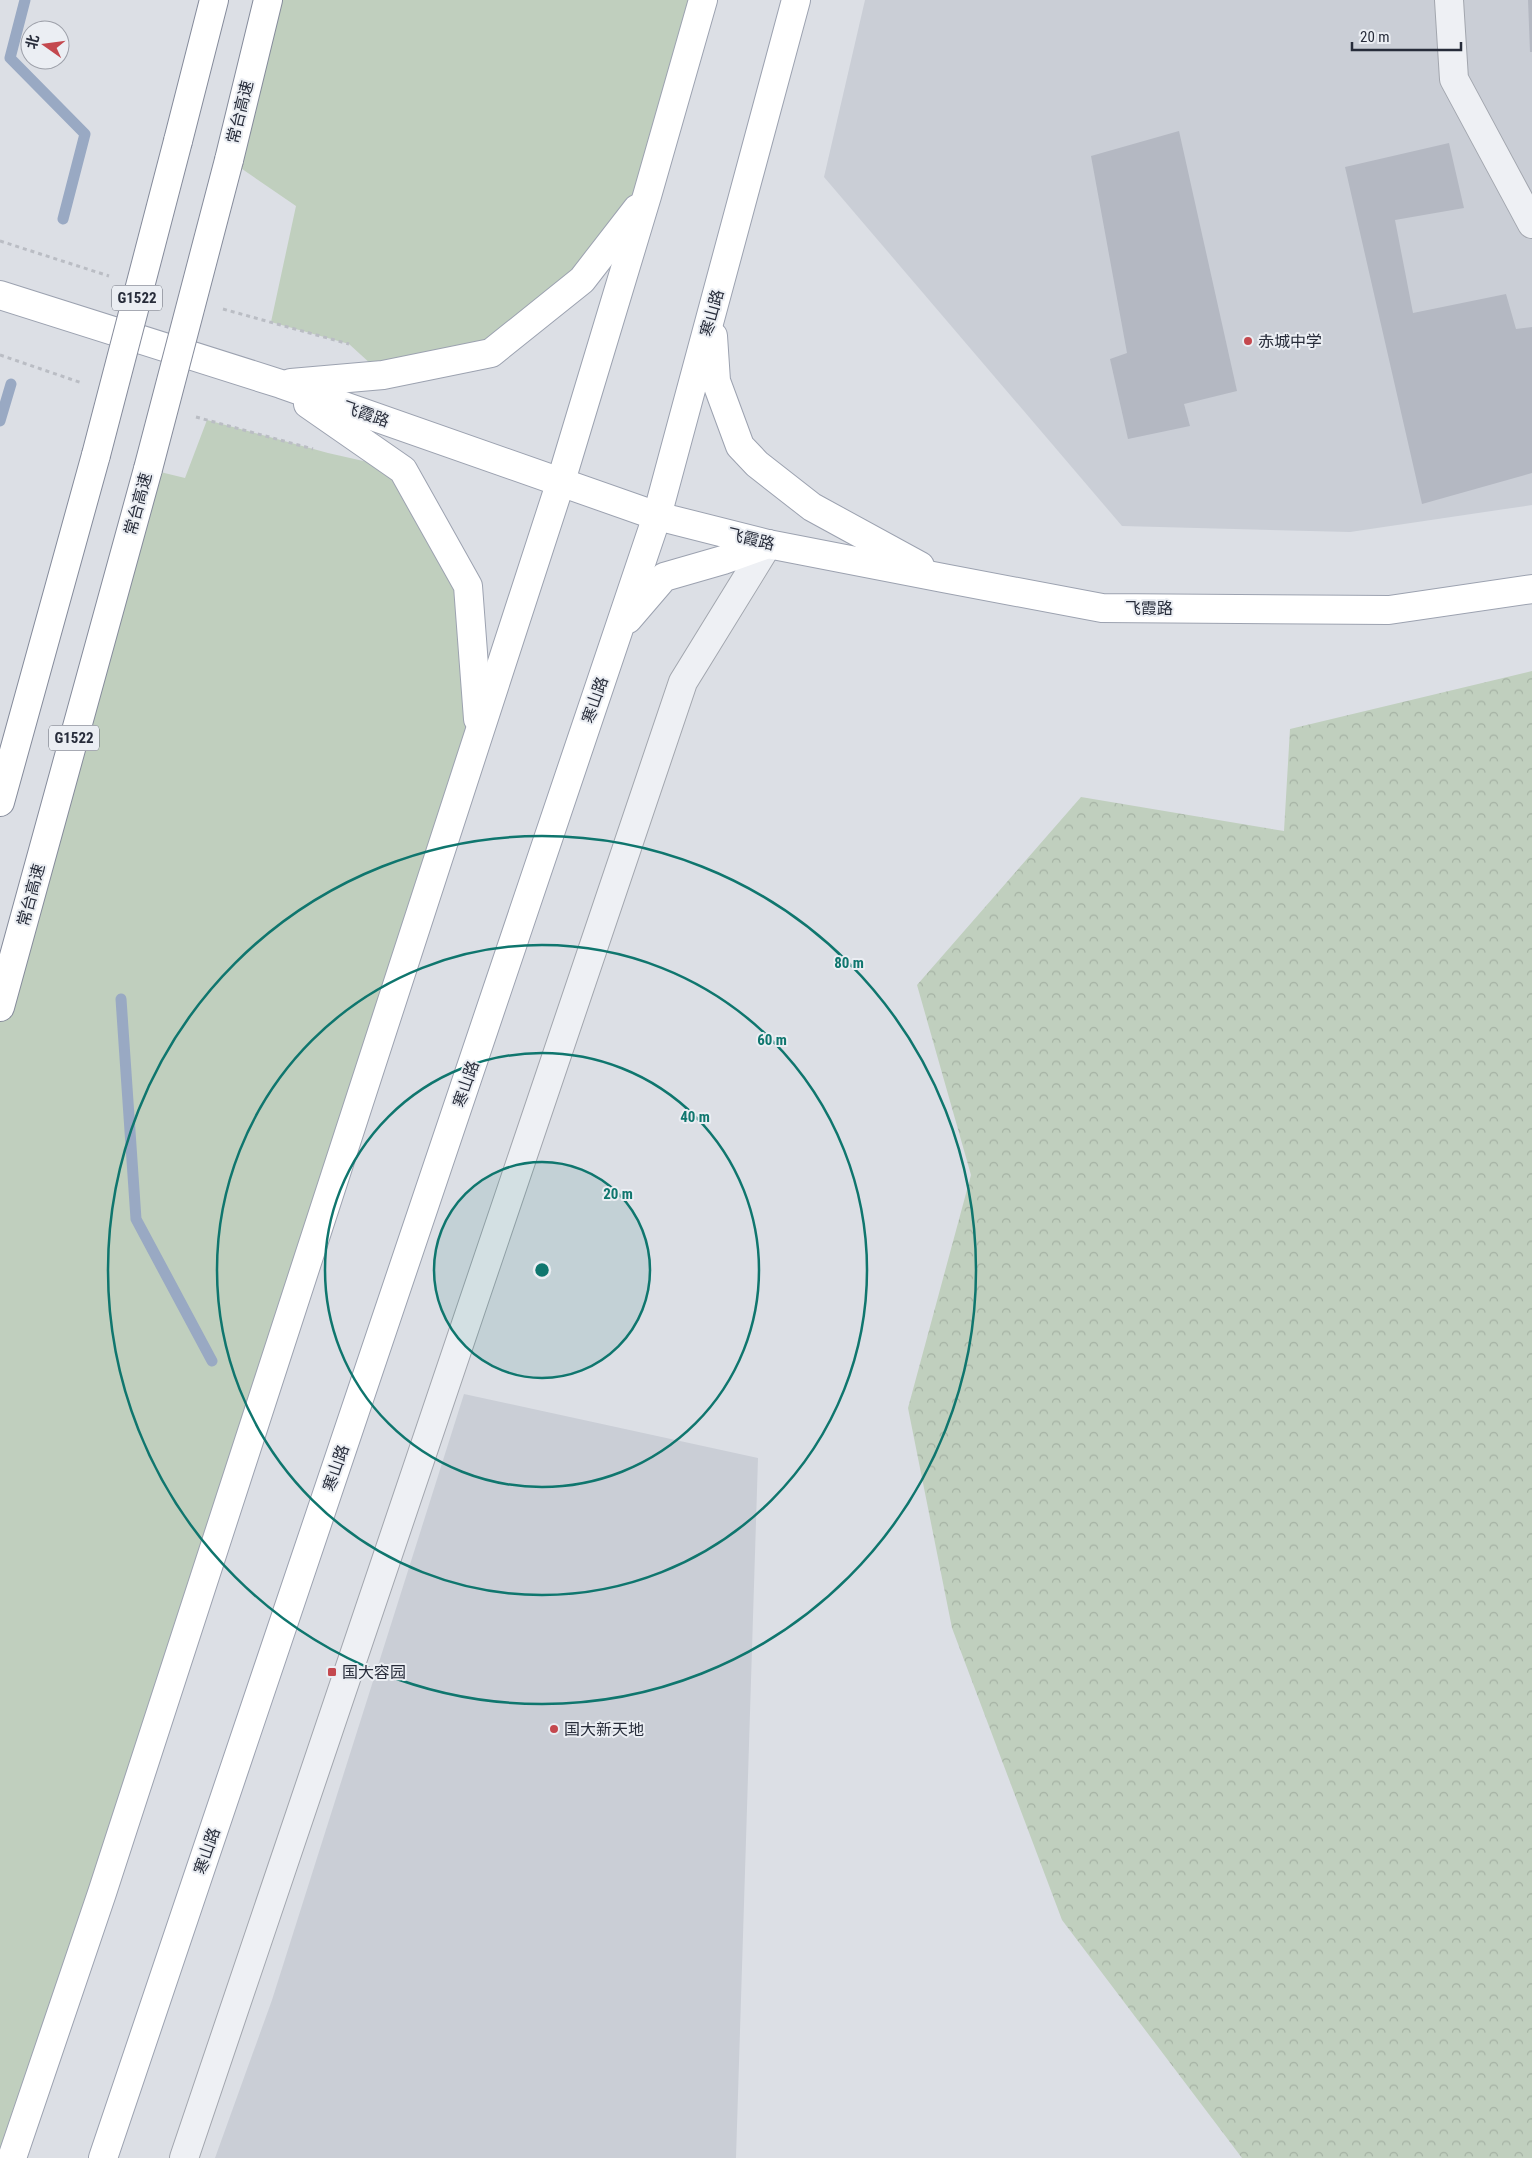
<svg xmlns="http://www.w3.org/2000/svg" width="1532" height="2158" viewBox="0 0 1532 2158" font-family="'Roboto Condensed','Noto Sans SC',sans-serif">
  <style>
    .built { fill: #caced6 }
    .grass { fill: #c0cfbe }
    .forest { fill: url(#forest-crowns) }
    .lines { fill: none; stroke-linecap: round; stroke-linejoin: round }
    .stream { stroke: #99a9c3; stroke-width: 11 }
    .building { fill: #b4b8c2 }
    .minor-casing { stroke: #a2a6ae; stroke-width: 30 }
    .major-casing { stroke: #9ca2b0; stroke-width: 30 }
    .highway-casing { stroke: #858b9b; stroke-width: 30 }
    .path { stroke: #babdc4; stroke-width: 3; stroke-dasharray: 4 4; stroke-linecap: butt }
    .minor { stroke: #eef0f4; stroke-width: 28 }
    .major { stroke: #fff; stroke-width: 28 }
    .highway { stroke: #fff; stroke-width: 28 }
    .highway-bridge-casing { stroke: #858b9b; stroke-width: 30; stroke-linecap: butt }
    .highway-bridge { stroke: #fff; stroke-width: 28 }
    .ring { fill: none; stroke: #0f766e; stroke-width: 2.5 }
    .poi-dot { fill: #c4484e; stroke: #ebeef3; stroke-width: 2 }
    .labels { text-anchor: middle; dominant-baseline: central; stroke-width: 4; stroke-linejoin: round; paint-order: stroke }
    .shield { fill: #ebeef3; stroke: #626672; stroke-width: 1 }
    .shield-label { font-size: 15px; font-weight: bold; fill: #272c3a }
    .street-label { font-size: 16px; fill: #272c3a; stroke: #ebeef3 }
    .poi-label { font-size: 16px; fill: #272c3a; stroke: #ebeef3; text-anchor: start }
    .centre { fill: #0f766e; stroke: #ebeef3; stroke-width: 2.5 }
    .ring-label { font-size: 15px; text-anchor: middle; font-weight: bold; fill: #0f766e; stroke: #ebeef3; stroke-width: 4; stroke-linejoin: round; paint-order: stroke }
  </style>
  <defs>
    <pattern id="forest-crowns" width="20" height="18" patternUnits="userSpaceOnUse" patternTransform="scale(1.25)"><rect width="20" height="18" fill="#c0cfbe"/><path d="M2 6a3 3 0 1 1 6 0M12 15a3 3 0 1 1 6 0" fill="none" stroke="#a5b2a4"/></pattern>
  </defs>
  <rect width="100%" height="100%" fill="#dcdfe5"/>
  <g class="built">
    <path d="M865,0H1532V505L1350,532L1122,526L824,177Z"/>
    <path d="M464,1394L758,1458L736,2158H215L272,2000Z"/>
  </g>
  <g class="grass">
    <path d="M268,0H703L647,196L491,353L383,375L349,344L271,322L296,206L229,160Z"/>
    <path d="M207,420L328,453L403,470L468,586L479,732L0,2158V1007L148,469L185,478Z"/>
  </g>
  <path class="forest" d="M1532,671V2158H1242L1062,1920L952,1628L908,1408L971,1175L917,985L1081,797L1284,831L1290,729Z"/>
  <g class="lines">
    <g class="stream">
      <path d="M25,0L10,58L85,134L63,219"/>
      <path d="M0,421L11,384"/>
      <path d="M121,999L136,1219L212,1361"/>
    </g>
  </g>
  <g class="building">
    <path d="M1528,0H1532V52H1530Z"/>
    <path d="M1179,131L1237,391L1184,404L1190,426L1128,439L1110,359L1127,353L1091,156Z"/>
    <path d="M1449,143L1464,208L1395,220L1413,313L1506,294L1516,329L1532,327V473L1422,504L1345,167Z"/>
  </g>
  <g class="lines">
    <g class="minor-casing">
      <g id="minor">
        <path d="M1449,0L1454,79L1532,224"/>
        <path d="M184,2158L683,682L768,544"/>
      </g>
    </g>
    <g class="major-casing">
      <g id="major">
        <path d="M0,295L281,384L657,516L768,544L943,578L1102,608L1389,610L1532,589"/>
        <path d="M713,336L716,381L740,446L757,464L812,507L920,566"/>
        <path d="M291,383L383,375L491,353L582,280L637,209"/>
        <path d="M308,404L403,470L468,586L478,719"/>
        <path d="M628,619L664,577L723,560L768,544"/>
        <path d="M12,2158L102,1893L561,481L647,196L703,0"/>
        <path d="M103,2158L657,516L796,0"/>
      </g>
    </g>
    <g class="highway-casing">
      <g id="highway">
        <path d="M178,141L214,0"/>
        <path d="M229,160L268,0"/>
        <path d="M0,802L96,455"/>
        <path d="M0,1007L148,469"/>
      </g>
    </g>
    <g class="path">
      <path d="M0,241L109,276"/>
      <path d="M223,309L349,344"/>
      <path d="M0,355L82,383"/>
      <path d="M196,417L313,449"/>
    </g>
    <use href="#minor" class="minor"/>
    <use href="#major" class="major"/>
    <use href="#highway" class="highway"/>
    <g class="highway-bridge-casing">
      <g id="highway-bridge">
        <path d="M96,455L178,141"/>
        <path d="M148,469L229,160"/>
      </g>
    </g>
    <use href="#highway-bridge" class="highway-bridge"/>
  </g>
  <circle cx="542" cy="1270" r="108" fill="#0f766e" fill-opacity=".12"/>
  <g class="ring">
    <circle cx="542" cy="1270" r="108"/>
    <circle cx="542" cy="1270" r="217"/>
    <circle cx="542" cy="1270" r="325"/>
    <circle cx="542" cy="1270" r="434"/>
  </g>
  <g class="poi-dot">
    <circle cx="1248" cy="341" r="5"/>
    <rect x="327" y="1667" width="10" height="10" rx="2.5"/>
    <circle cx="554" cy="1729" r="5"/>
  </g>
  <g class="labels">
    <g class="shield">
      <rect x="112" y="285.5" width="50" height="25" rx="4"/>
      <rect x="49" y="725.5" width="50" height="25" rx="4"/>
    </g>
    <g class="shield-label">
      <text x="137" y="298">G1522</text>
      <text x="74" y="738">G1522</text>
    </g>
    <g class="street-label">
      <text transform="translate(240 112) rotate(-76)">常台高速</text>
      <text transform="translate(712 313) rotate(-75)">寒山路</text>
      <text transform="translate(366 414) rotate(19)">飞霞路</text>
      <text transform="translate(138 504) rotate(-75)">常台高速</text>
      <text transform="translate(751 539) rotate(13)">飞霞路</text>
      <text x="1149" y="608">飞霞路</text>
      <text transform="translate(595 700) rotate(-71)">寒山路</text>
      <text transform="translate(31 895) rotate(-75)">常台高速</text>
      <text transform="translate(466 1084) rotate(-71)">寒山路</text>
      <text transform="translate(336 1468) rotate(-71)">寒山路</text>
      <text transform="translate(207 1851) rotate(-71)">寒山路</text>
    </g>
    <g class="poi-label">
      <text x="1258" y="341">赤城中学</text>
      <text x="342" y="1672">国大容园</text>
      <text x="564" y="1729">国大新天地</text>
    </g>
  </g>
  <circle cx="542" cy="1270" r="8" class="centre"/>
  <g class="ring-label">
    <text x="849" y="968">80 m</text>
    <text x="772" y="1045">60 m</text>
    <text x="695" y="1122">40 m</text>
    <text x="618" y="1199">20 m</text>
  </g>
  <g transform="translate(45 45) rotate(284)"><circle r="24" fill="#ebeef3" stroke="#9da0a9"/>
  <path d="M0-4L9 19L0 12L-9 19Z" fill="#c4484e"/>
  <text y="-8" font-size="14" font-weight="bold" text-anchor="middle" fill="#272c3a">北</text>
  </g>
  <path d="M1352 42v8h109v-8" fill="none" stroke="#272c3a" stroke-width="2.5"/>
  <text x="1360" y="42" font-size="15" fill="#272c3a" stroke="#ebeef3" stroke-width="4" paint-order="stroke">20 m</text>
</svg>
